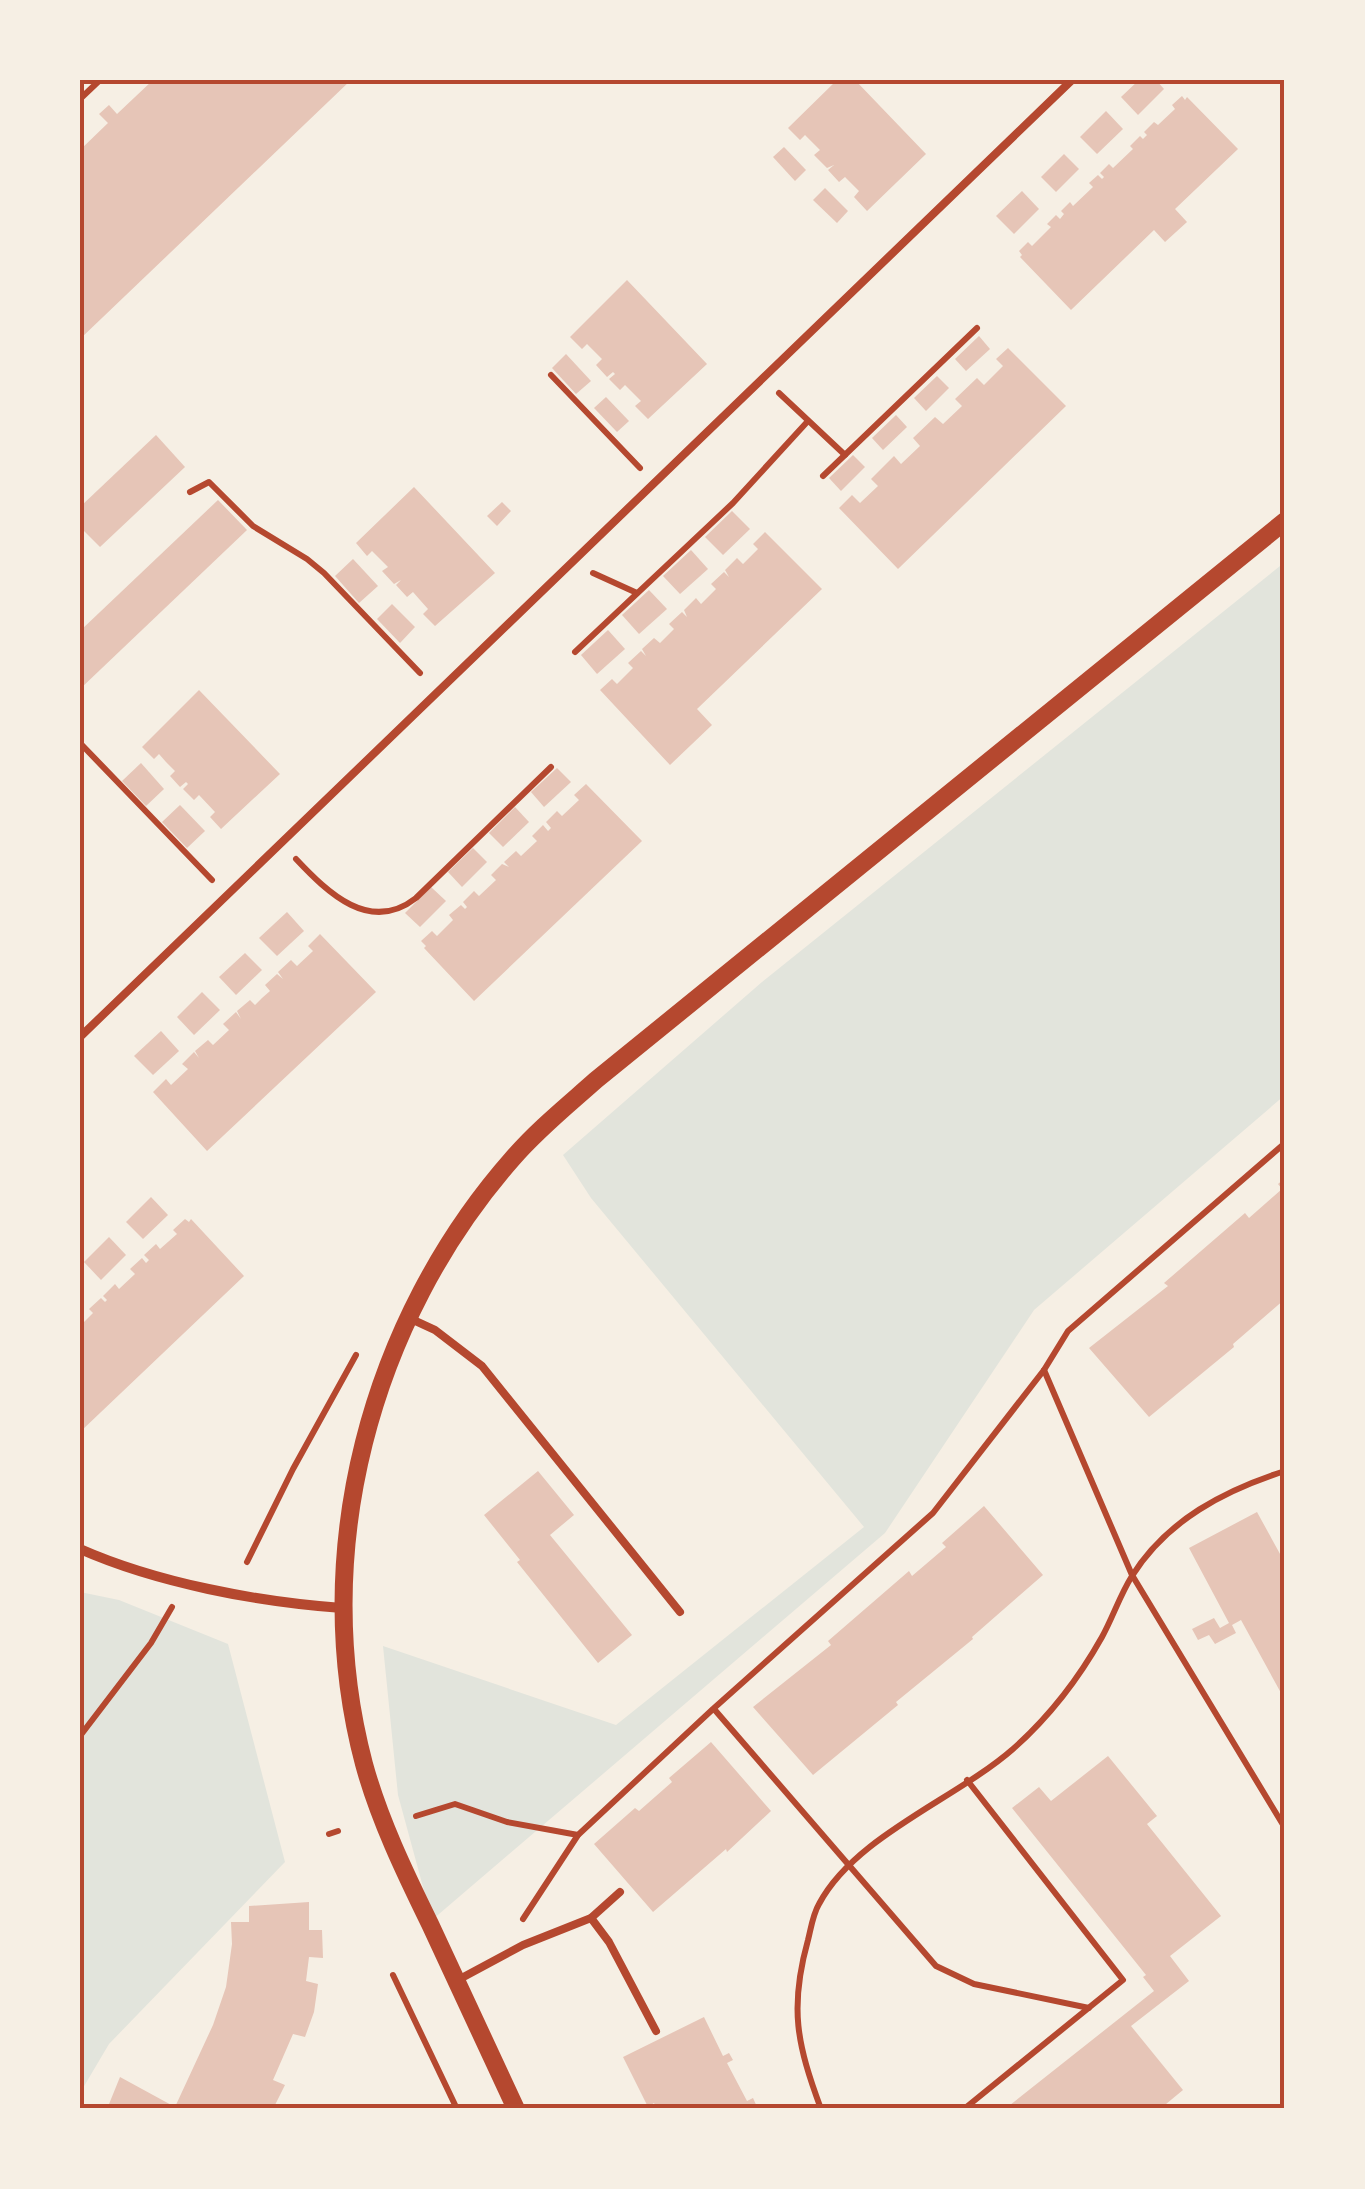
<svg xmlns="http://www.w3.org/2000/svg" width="1365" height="2189" viewBox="0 0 1365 2189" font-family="'Nunito Sans',sans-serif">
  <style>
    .green { fill: #e2e4dc }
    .building { fill: #e6c5b7 }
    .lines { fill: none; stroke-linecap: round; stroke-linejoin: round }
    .path { stroke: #b5482f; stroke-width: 6 }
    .service { stroke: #b5482f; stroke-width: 8 }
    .minor { stroke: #b5482f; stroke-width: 10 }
    .tertiary { stroke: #b5482f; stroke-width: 18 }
    .neatline { fill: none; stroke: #b5482f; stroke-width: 4 }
  </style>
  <rect width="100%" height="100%" fill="#f6efe4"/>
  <g class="green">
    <path d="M1285,562V1095L1034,1310L885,1533L432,1920L398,1795L383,1646L616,1725L864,1527L591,1198L563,1155L762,982Z"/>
    <path d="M80,1592L119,1600L228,1644L285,1862L109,2044L80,2093Z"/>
  </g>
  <g class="building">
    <path d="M153,80H351L80,339V150L108,123L99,114L109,105L117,114Z"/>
    <path d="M837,80H855L926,154L867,211L854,197L859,191L845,177L839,182L828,170L834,165L827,168L814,155L820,150L805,135L800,140L788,128Z"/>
    <path d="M1139,80H1156L1164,89L1138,115L1121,97Z"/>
    <path d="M1182,96L1185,100L1187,97L1238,149L1175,209L1187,222L1165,242L1154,230L1071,310L1020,257L1022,255L1019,251L1028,242L1032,246L1051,227L1047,224L1056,215L1060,219L1064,214L1061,211L1070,202L1073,206L1093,187L1089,183L1098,175L1102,179L1104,177L1100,173L1109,164L1113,168L1133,149L1130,146L1140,136L1143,139L1147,135L1144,132L1154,122L1158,125L1175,109L1172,105Z"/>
    <path d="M1106,111L1123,129L1097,154L1080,137Z"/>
    <path d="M784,147L806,170L795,181L773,157Z"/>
    <path d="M1064,154L1079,169L1056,192L1041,177Z"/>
    <path d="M825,188L848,211L837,223L813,200Z"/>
    <path d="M1022,191L1039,209L1014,234L996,216Z"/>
    <path d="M627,280L707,364L648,419L635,406L641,401L625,385L620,390L609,379L615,374L613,372L607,377L596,365L602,359L587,344L582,349L570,337Z"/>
    <path d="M979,336L990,349L966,371L955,359Z"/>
    <path d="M1008,348L1066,406L898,569L839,508L852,495L860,503L878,486L871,479L894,456L901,464L920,446L913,438L935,417L943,424L962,406L955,399L977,378L984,385L1003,366L996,359Z"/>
    <path d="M566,354L591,381L576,394L552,368Z"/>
    <path d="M937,376L949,388L926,411L914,398Z"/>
    <path d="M606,397L629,421L617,432L594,408Z"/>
    <path d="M896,415L907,427L883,450L872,438Z"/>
    <path d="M156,435L185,467L100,547L80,527V507Z"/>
    <path d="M853,455L865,467L841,491L829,478Z"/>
    <path d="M414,487L495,573L435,626L423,614L428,609L420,600L413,592L407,597L396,585L401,580L394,584L382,571L388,567L372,551L367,556L356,543Z"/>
    <path d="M218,500L247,530L80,689V631Z"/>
    <path d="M502,502L511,511L497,526L487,516Z"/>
    <path d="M732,511L750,529L723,555L705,537Z"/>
    <path d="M765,532L822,589L697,709L712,725L670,765L600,690L612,679L617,684L633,668L628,663L641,651L646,656L642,649L654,638L660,643L674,629L669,624L682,612L687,617L684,610L696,598L701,604L716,589L711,584L724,572L729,577L725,570L737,558L743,564L758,549L753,544Z"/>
    <path d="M691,550L708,569L680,594L663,576Z"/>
    <path d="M353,559L378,586L359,603L335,576Z"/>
    <path d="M649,590L667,609L639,634L622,615Z"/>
    <path d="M392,604L415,627L400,643L377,619Z"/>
    <path d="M608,630L625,649L597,674L581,655Z"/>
    <path d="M199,690L280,774L221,829L210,817L215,812L199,795L194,800L183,789L188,784L186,782L180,787L170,776L175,771L166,762L159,754L154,759L142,747Z"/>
    <path d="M141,763L164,789L146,806L122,781Z"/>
    <path d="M557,768L571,782L544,807L531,792Z"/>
    <path d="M586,784L642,841L474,1001L424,948L426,946L421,941L432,931L437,936L453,920L449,915L461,905L465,909L467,907L463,902L474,891L479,896L496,880L491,875L502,864L509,867L504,862L516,851L521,856L537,841L532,836L543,825L548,831L551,828L546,822L557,811L562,816L579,800L574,795Z"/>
    <path d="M180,805L205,831L187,848L162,822Z"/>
    <path d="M515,807L529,822L503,847L489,833Z"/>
    <path d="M473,848L487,862L462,887L448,872Z"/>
    <path d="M431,887L446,901L420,927L405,913Z"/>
    <path d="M287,912L304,931L277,956L259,938Z"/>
    <path d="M320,934L376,992L207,1151L153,1092L166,1079L171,1085L188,1069L182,1064L194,1052L199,1058L195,1051L208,1040L213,1045L229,1030L223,1024L236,1012L241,1019L237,1011L250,1000L255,1005L262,998L270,991L265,985L277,974L283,979L278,972L291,960L297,966L313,951L308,946Z"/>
    <path d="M245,953L262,970L236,995L219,977Z"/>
    <path d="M202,992L220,1010L194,1035L177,1017Z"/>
    <path d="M161,1031L179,1051L153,1075L134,1056Z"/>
    <path d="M1285,1178V1299L1233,1344L1234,1347L1149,1417L1089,1348L1168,1286L1164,1283L1245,1213L1249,1218L1282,1189L1278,1184Z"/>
    <path d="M151,1197L168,1215L143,1239L126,1222Z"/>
    <path d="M185,1219L189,1222L191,1219L244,1276L80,1432V1326L93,1313L89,1309L101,1298L105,1302L107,1300L103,1296L115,1284L119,1289L135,1274L130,1269L142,1258L146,1263L149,1260L144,1255L156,1244L160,1249L177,1234L173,1230Z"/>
    <path d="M109,1237L126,1255L101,1280L84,1262Z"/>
    <path d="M538,1471L574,1515L550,1535L632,1635L598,1663L517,1562L520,1560L484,1515Z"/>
    <path d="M984,1506L1043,1575L972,1637L973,1639L896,1702L898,1705L813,1775L753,1707L831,1645L828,1641L909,1571L912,1576L946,1547L942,1543Z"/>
    <path d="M1257,1512L1285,1563V1691L1281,1693L1241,1620L1232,1625L1236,1633L1215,1644L1209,1635L1198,1640L1192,1629L1214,1618L1220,1628L1229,1623L1189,1548Z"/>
    <path d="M711,1742L771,1811L727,1852L726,1849L653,1912L594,1844L635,1808L639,1811L672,1782L669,1778Z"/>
    <path d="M1108,1756L1157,1816L1147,1824L1221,1916L1170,1956L1189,1981L1131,2026L1183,2090L1160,2109H1005L1154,1991L1143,1977L1146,1975L1012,1808L1039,1787L1051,1801Z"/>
    <path d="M309,1902V1930H322L323,1958L309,1957L306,1981L318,1984L314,2012L305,2037L293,2034L273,2080L285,2085L273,2109H107L120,2077L175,2107L213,2025L226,1987L232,1944L231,1922H249V1906Z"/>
    <path d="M704,2017L723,2056L729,2053L733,2060L727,2063L747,2101L753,2098L758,2109H657L654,2103L648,2107L623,2057Z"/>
  </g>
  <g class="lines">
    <g class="path">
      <path d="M80,99L100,80"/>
      <path d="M551,375L640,468"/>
      <path d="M779,393L845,455"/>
      <path d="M823,476L977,328"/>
      <path d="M190,492L209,482L253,526L307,559L324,573L420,673"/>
      <path d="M593,573L637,593"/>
      <path d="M575,652L733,503L808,421"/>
      <path d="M80,743L212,880"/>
      <path d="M296,859C328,893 370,934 416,898L551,767"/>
      <path d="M1044,1370L1132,1575L1285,1828"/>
      <path d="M247,1562L293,1469L356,1355"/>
      <path d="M714,1709L936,1966L974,1984L1089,2008"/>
      <path d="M80,1736L151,1643L172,1607"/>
      <path d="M416,1816L455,1804L507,1822L578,1835"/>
      <path d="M329,1834L338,1831"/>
      <path d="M523,1919L578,1835L713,1709L933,1513L1044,1370L1068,1331L1285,1143"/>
      <path d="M393,1975L457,2109"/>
      <path d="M821,2109C797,2044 789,2008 808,1940C811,1928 813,1914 819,1904C855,1836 956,1799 1013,1749C1048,1718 1079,1678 1102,1637C1113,1617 1120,1595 1132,1576C1167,1520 1225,1490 1285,1471"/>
      <path d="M964,2109L1123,1980L967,1780"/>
      <path d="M1280,2109L1285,2105"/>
    </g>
    <g class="service">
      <path d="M80,1037L1072,80"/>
      <path d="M409,1318L435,1330L482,1366L680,1612"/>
      <path d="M591,1918L609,1942L656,2031"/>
      <path d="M456,1981L523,1945L591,1918L620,1892"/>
    </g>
    <path class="minor" d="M80,1549C157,1583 258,1602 342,1608"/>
    <path class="tertiary" d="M516,2109C487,2048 459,1986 430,1924C405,1873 379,1819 364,1764C308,1554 370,1320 513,1158C538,1129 568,1105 596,1080L1285,521"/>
  </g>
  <rect width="1365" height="2189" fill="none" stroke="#f6efe4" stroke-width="165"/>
  <rect x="82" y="82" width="1200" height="2024" class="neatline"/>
</svg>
